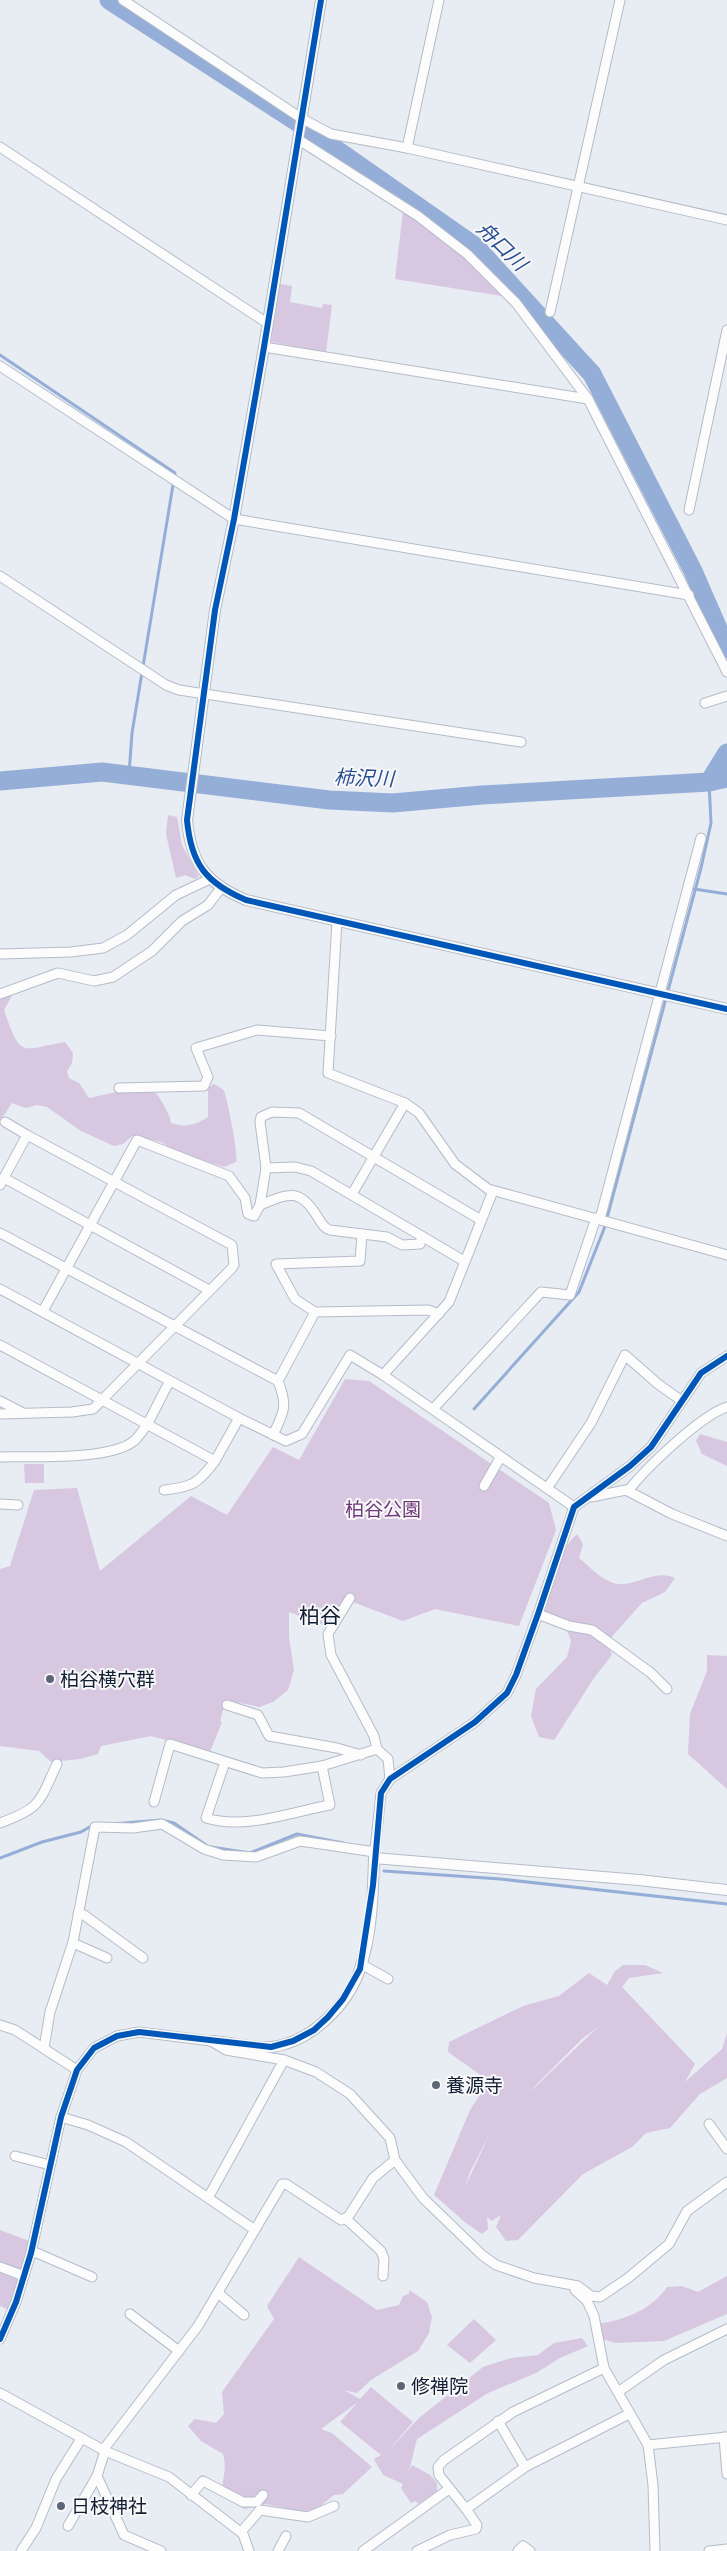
<svg xmlns="http://www.w3.org/2000/svg" width="727" height="2551" viewBox="0 0 727 2551" font-family="'Space Grotesk','Noto Sans JP',sans-serif">
  <style>
    .green { fill: #d8c7e1; fill-rule: evenodd }
    .lines { fill: none; stroke-linecap: round; stroke-linejoin: round }
    .stream { stroke: #95aed7; stroke-width: 3 }
    .river { stroke: #95aed7; stroke-width: 19 }
    .minor-casing { stroke: #b4bcc9; stroke-width: 11 }
    .tertiary-casing { stroke: #b4bcc9; stroke-width: 12 }
    .minor { stroke: #fcfcfd; stroke-width: 9 }
    .tertiary { stroke: #fcfcfd; stroke-width: 10 }
    .cycleway-casing { stroke: #f8f8f8; stroke-width: 9 }
    .cycleway { stroke: #0057b8; stroke-width: 6 }
    .poi-dot { fill: #5c6677; stroke: #f8f8f8; stroke-width: 2 }
    .labels { text-anchor: middle; dominant-baseline: central; stroke-width: 4; stroke-linejoin: round; paint-order: stroke }
    .park-label { font-size: 19px; fill: #70397b; stroke: #f8f8f8 }
    .poi-label { font-size: 19px; fill: #111e34; stroke: #f8f8f8; text-anchor: start }
    .water-label { font-size: 20px; font-style: italic; fill: #284f93; stroke: #f8f8f8 }
    .quarter-label { font-size: 21px; fill: #111e34; stroke: #f8f8f8 }
  </style>
  <rect width="100%" height="100%" fill="#e8ecf3"/>
  <g class="green">
    <path d="M403,211L446,242L502,293V296L395,279Z"/>
    <path d="M280,284L292,286L290,302L322,308L323,304L332,305L326,352L271,342Z"/>
    <path d="M168,815L177,817L182,845L199,877L195,879L185,875L176,878L166,834Z"/>
    <path d="M14,992L4,1010C21,1059 20,1050 65,1042L73,1053L72,1063L67,1071L69,1078L79,1083L89,1098L121,1091L153,1090C159,1095 171,1116 171,1123C185,1128 196,1125 208,1117V1088L214,1084C218,1086 222,1088 224,1091C227,1098 239,1156 236,1162L224,1167L177,1152L161,1142L132,1136L123,1144L114,1146L81,1131L47,1107L37,1105L26,1108L12,1103L0,1121V997Z"/>
    <path d="M345,1379L369,1381L549,1503L556,1530L519,1626L435,1609L403,1621L350,1601L324,1625L289,1612V1637L294,1670L288,1690L273,1702L259,1707L226,1700L220,1721L222,1722L210,1752L151,1736L101,1746L98,1754L80,1759L51,1762L39,1751L0,1746V1569L10,1566L34,1490L77,1488L100,1571L191,1496L227,1515L273,1447L299,1460Z"/>
    <path d="M700,1434L727,1442V1466L702,1454L696,1441Z"/>
    <path d="M24,1464H44V1483H25Z"/>
    <path d="M577,1534L583,1544L579,1558C590,1567 603,1582 618,1584C638,1586 653,1569 675,1578L665,1592L642,1603L607,1642L612,1655L594,1678L554,1740L539,1737L531,1716L536,1689L567,1657L571,1641L565,1625L543,1616C550,1585 554,1556 577,1534Z"/>
    <path d="M707,1655L727,1656V1789L688,1754L690,1714L707,1671Z"/>
    <path d="M623,1965H645L663,1973L629,1978L622,1987L695,2064L685,2082L722,2049L727,2033V2078L700,2094L670,2128L646,2133L632,2147L583,2174L518,2240L506,2241L496,2227L501,2215L492,2221L487,2217L488,2229L482,2234L466,2223L434,2195L470,2110L489,2081L448,2052L449,2042L523,2006L559,1996L589,1973L607,1985L615,1971ZM598,2027L533,2089H532L583,2038ZM491,2131L465,2187L470,2172Z"/>
    <path d="M0,2230L29,2241L11,2311L0,2306Z"/>
    <path d="M299,2257L377,2310L399,2305L403,2296L409,2294V2290L427,2302L432,2317L429,2333L418,2351L371,2380L357,2393L344,2390L360,2399L371,2387L413,2422L386,2453L419,2418L483,2367L511,2358L538,2355L554,2343L582,2338L588,2346L560,2358L536,2373L488,2393L417,2439L409,2471L412,2465L430,2475L437,2483V2491L418,2504L416,2501L411,2503L401,2488L403,2484L383,2475L374,2459L381,2455L340,2422L358,2402L321,2429L332,2433L372,2467L343,2494L334,2495L318,2508L304,2512L265,2504L245,2509C207,2490 231,2480 223,2454L201,2441L188,2426L195,2419L216,2423L224,2414L222,2392L274,2319L267,2306Z"/>
    <path d="M727,2276V2314L664,2341L616,2343L598,2338L596,2324C622,2321 652,2310 667,2287L682,2286L698,2292Z"/>
    <path d="M474,2319L496,2340L470,2363L447,2345Z"/>
  </g>
  <g class="lines">
    <g class="stream">
      <path d="M0,355L175,473L132,733L129,774"/>
      <path d="M694,889L727,894"/>
      <path d="M474,1409L579,1292L604,1229L701,868L711,823L709,782"/>
      <path d="M112,1824L161,1820L174,1823L206,1845"/>
      <path d="M211,1847L250,1853L297,1834L343,1843"/>
      <path d="M0,1858L42,1842L81,1832L93,1825"/>
      <path d="M384,1871L500,1879L727,1904"/>
    </g>
    <g class="river">
      <path d="M109,0L294,120L476,247L592,374L693,571L727,649"/>
      <path d="M0,781L102,772L329,800L393,803L482,795L709,782L727,778"/>
      <path d="M709,782L727,753"/>
    </g>
    <g class="minor-casing">
      <g id="minor">
        <path d="M123,0L301,118L331,134L407,148L727,220"/>
        <path d="M299,140L418,216L467,254L516,303L588,399L727,672"/>
        <path d="M0,147L267,323"/>
        <path d="M407,148L439,0"/>
        <path d="M550,312L620,0"/>
        <path d="M264,347L588,399"/>
        <path d="M0,366L234,519L689,595"/>
        <path d="M689,510L727,330"/>
        <path d="M0,576L166,685L179,690L521,742"/>
        <path d="M705,703L727,696"/>
        <path d="M337,921L328,1073L405,1103L419,1113L455,1164L488,1189L727,1255"/>
        <path d="M0,954L71,952L103,948L127,935L176,895L210,879"/>
        <path d="M0,994L58,973L94,981L113,977L152,951L182,921L208,905L221,888"/>
        <path d="M119,1088L204,1086L208,1077L196,1048L257,1030L331,1036"/>
        <path d="M5,1122L27,1135"/>
        <path d="M266,1168L295,1167L311,1171L464,1261"/>
        <path d="M4,1178L209,1290"/>
        <path d="M0,1185L27,1135L232,1245L234,1265L232,1268L102,1400L215,1461L239,1418"/>
        <path d="M352,1194L405,1103"/>
        <path d="M260,1205C288,1194 299,1187 317,1216C321,1222 323,1228 330,1230L387,1237L402,1245L420,1244L422,1236"/>
        <path d="M600,1219L701,838"/>
        <path d="M0,1233L278,1381C288,1406 284,1412 273,1435"/>
        <path d="M362,1234L360,1261L276,1264L295,1299L315,1312L428,1310L439,1314"/>
        <path d="M0,1289L239,1418L286,1441L302,1434L350,1355L383,1375L574,1507"/>
        <path d="M43,1311L137,1140L229,1176L245,1198L248,1214L254,1216L260,1205L266,1168L260,1122L261,1117L272,1112L299,1113L481,1220"/>
        <path d="M0,1345L102,1400L93,1409L72,1412L0,1414"/>
        <path d="M383,1375L449,1302L493,1191"/>
        <path d="M278,1381L315,1312"/>
        <path d="M0,1401L23,1413"/>
        <path d="M433,1409L541,1292L570,1295L596,1218"/>
        <path d="M0,1457C30,1456 113,1461 135,1440C150,1425 159,1399 170,1381"/>
        <path d="M484,1486L500,1458"/>
        <path d="M548,1487L591,1423L625,1355L658,1384L682,1401"/>
        <path d="M164,1490C192,1487 198,1484 215,1461"/>
        <path d="M628,1491C646,1468 700,1416 727,1407"/>
        <path d="M591,1497L626,1490L672,1514L727,1536"/>
        <path d="M0,1504L18,1505"/>
        <path d="M350,1598L328,1634L331,1655L374,1736L377,1749"/>
        <path d="M538,1614L569,1626L592,1630L651,1673L667,1689"/>
        <path d="M227,1705L258,1715L269,1736L337,1748L361,1755"/>
        <path d="M322,1766L377,1749L388,1759L390,1779"/>
        <path d="M154,1802L170,1744L262,1773L284,1772L322,1766L330,1805C291,1812 245,1830 206,1818L225,1762"/>
        <path d="M0,1823C42,1808 39,1802 57,1764"/>
        <path d="M374,1858L381,1793L390,1779L475,1722L507,1693L516,1675L538,1614L574,1507L630,1466L651,1447L701,1373L727,1356"/>
        <path d="M78,1914L84,1915L143,1958"/>
        <path d="M73,1943L107,1958"/>
        <path d="M361,1964L388,1979"/>
        <path d="M0,2025L15,2030L77,2070"/>
        <path d="M44,2048L50,2012L73,1942L95,1827L133,1828L162,1824L204,1849L223,1855L256,1857L300,1841L375,1852"/>
        <path d="M61,2117L88,2125L126,2142L255,2230"/>
        <path d="M709,2124L727,2149"/>
        <path d="M15,2156L50,2165"/>
        <path d="M208,2198L284,2060"/>
        <path d="M345,2218L381,2251L384,2259L383,2276"/>
        <path d="M31,2253H37L92,2277"/>
        <path d="M0,2267L24,2276"/>
        <path d="M575,2290L587,2301L594,2316L604,2368L648,2445L653,2485L655,2551"/>
        <path d="M218,2293L244,2315"/>
        <path d="M130,2314L179,2351"/>
        <path d="M0,2339L16,2302L31,2253L61,2117L77,2070L94,2048L117,2036L139,2032L211,2041L226,2050L284,2060L316,2072L350,2094L390,2138L395,2160L423,2198L482,2255L496,2265L534,2278L578,2286L591,2296L600,2297L628,2278L669,2244L687,2211L727,2182"/>
        <path d="M604,2368L513,2412L444,2460L438,2467L439,2475L466,2509L525,2467L629,2414"/>
        <path d="M618,2392L664,2360L727,2329"/>
        <path d="M0,2393L105,2451L169,2477L243,2534L249,2551"/>
        <path d="M498,2421L525,2467"/>
        <path d="M724,2437L727,2474"/>
        <path d="M648,2445L727,2437"/>
        <path d="M103,2450L198,2326L282,2184H286L341,2220L348,2217L373,2178L395,2160"/>
        <path d="M105,2451L97,2476L124,2535L161,2551"/>
        <path d="M191,2495L203,2481L243,2502H257L263,2495"/>
        <path d="M68,2526L97,2476"/>
        <path d="M241,2532L260,2510L308,2517L334,2506"/>
        <path d="M21,2551L36,2528L56,2479L81,2439"/>
        <path d="M278,2551L286,2536"/>
        <path d="M363,2551L449,2489"/>
        <path d="M417,2551L450,2535L476,2529L477,2525L466,2509"/>
        <path d="M518,2551L523,2546L530,2551"/>
        <path d="M709,2551L727,2549"/>
      </g>
    </g>
    <g class="tertiary-casing">
      <g id="tertiary">
        <path d="M321,0L264,347L234,519L215,610L187,820C191,864 206,883 246,900L727,1009"/>
        <path d="M211,2041C229,2042 255,2049 272,2047C311,2042 348,2005 360,1969C372,1935 373,1894 374,1858L639,1880L727,1890"/>
      </g>
    </g>
    <use href="#minor" class="minor"/>
    <use href="#tertiary" class="tertiary"/>
    <g class="cycleway-casing">
      <g id="cycleway">
        <path d="M321,0L264,347L234,519L215,610L187,820C191,864 206,883 246,900L727,1009"/>
        <path d="M0,2339L16,2302L31,2253L61,2117L77,2070L94,2048L117,2036L139,2032L271,2047L293,2041L314,2030L328,2017L343,1999L360,1969L373,1885L381,1793L390,1779L475,1722L507,1693L516,1675L538,1614L574,1507L630,1466L651,1447L701,1373L727,1356"/>
      </g>
    </g>
    <use href="#cycleway" class="cycleway"/>
  </g>
  <g class="poi-dot">
    <circle cx="50" cy="1679" r="5"/>
    <circle cx="436" cy="2085" r="5"/>
    <circle cx="401" cy="2386" r="5"/>
    <circle cx="61" cy="2506" r="5"/>
  </g>
  <g class="labels">
    <g class="park-label">
      <text x="383" y="1509">柏谷公園</text>
    </g>
    <g class="poi-label">
      <text x="60" y="1679">柏谷横穴群</text>
      <text x="446" y="2085">養源寺</text>
      <text x="411" y="2386">修禅院</text>
      <text x="71" y="2506">日枝神社</text>
    </g>
    <g class="water-label">
      <text transform="translate(502 246) rotate(44)">舟口川</text>
      <text transform="translate(364 778) rotate(2)">柿沢川</text>
    </g>
    <g class="quarter-label">
      <text x="320" y="1615">柏谷</text>
    </g>
  </g>
</svg>
